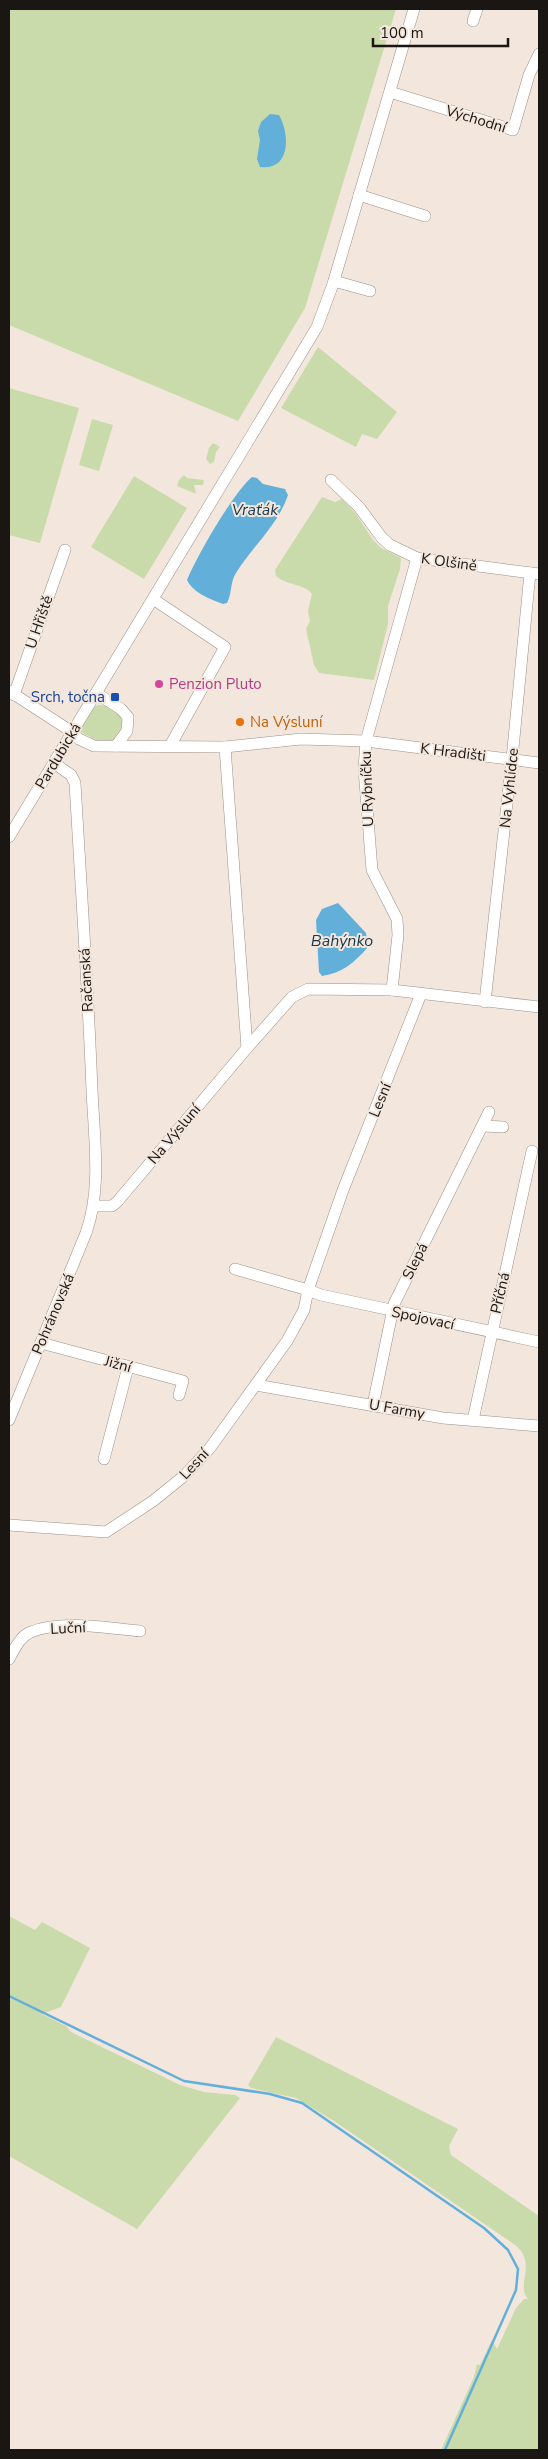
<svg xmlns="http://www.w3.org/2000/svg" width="548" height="2459" viewBox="0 0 548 2459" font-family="'Nunito Sans',sans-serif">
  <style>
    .green { fill: #cadbab }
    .water { fill: #62afda }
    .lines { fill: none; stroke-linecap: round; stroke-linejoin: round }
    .stream { stroke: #62afda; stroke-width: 2.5 }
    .minor-casing { stroke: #9c9087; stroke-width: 12 }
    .minor { stroke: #fff; stroke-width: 11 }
    .hotel-dot { fill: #d1479c; stroke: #f3e6dc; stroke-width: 2 }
    .transit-dot { fill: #1a4fb4; stroke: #f3e6dc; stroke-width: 2 }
    .food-dot { fill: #e8710a; stroke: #f3e6dc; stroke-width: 2 }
    .labels { text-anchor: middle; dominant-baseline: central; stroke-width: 4; stroke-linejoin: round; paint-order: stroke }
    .street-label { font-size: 15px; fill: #1a1613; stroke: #f3e6dc }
    .hotel-label { font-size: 15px; fill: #b23c85; stroke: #f3e6dc; text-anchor: start }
    .transit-label { font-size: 15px; fill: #164399; stroke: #f3e6dc; text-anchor: end }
    .food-label { font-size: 15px; fill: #c56008; stroke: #f3e6dc; text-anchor: start }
    .water-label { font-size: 16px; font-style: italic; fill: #17394c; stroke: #f3e6dc }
  </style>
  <rect width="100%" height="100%" fill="#f3e6dc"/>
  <g class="green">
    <path d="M9,9H396L305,308L238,421L9,325Z"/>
    <path d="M318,347L397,412L377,439L362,434L356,447L281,408Z"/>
    <path d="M9,388L79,408L40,543L9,535Z"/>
    <path d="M92,419L113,425L99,471L79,465Z"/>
    <path d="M213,443L220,447L216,452L214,462L210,464L206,459L209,448Z"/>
    <path d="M184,475L187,478L204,480L203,485H194L196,494L177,486L179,480Z"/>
    <path d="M134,476L187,508L144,579L91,547Z"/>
    <path d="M322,497L335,502L342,499L356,514L373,540L381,548L401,558L400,569L388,606V624L374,680L319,673L314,665L306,629L310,621L308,611L312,594C305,584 286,585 276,576L275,570Z"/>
    <path d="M98,705C105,705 109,707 114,711C127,719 122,730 115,740L98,741L81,732V728L93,708Z"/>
    <path d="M9,1916L35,1930L42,1922L90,1948L61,2007L42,2014L66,2026L71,2032L180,2085L204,2092L235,2095L240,2098L137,2229L9,2156Z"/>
    <path d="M276,2037L458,2129L449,2146L451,2155L539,2216V2450H441L474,2377L477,2364L480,2365L492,2340L497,2349L516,2308L524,2299H528C515,2285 538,2263 515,2245L334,2121L296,2098L251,2088L248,2085Z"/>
  </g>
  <g class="water">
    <path d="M270,114L279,115C290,134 291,171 260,167L257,159L260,140L258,131L261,122Z"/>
    <path d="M252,477L257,478L263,484L285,489L288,495C278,525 252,547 236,573C230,582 232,594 227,603L223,604C210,599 193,593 187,580C197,556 233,493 252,477Z"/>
    <path d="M338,903L366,933L368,947C354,963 342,973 322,976L319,972L316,920L322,909Z"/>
  </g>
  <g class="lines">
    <path class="stream" d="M9,1996L184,2081L270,2094L302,2103L484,2228L508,2250L518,2269L516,2290L445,2450"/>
    <g class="minor-casing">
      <g id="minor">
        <path d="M473,21L477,9"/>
        <path d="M390,92L513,130L529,75L539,54"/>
        <path d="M359,195L425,216"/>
        <path d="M334,281L370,291"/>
        <path d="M331,480L359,507L382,538L390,545L417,558L539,574"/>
        <path d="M153,599L225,647L170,746"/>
        <path d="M9,691L66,728L79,739L94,746L225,747L247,1048L117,1202L112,1206H94"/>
        <path d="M96,693L121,709L128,717L127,731L116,746"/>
        <path d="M14,695L65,550"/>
        <path d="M225,747L301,739L366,741L539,763"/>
        <path d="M9,837L317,327L333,284L414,9"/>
        <path d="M392,990L398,935L397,919L372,870L364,769L366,741L417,558"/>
        <path d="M485,1002L512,759L530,573"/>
        <path d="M247,1048L292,997L308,989L392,990L539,1007"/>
        <path d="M483,1126L503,1127"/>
        <path d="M235,1269L308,1290L343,1190L421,994"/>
        <path d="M41,1343L183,1381L179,1395"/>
        <path d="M256,1385L443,1418L539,1426"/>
        <path d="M373,1405L394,1304L489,1112"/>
        <path d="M9,1420L86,1233C102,1189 94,1137 92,1090C88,988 81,886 75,783L71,775L54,763"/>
        <path d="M473,1420L532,1151"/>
        <path d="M104,1459L128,1367"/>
        <path d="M9,1525L106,1532L153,1501L184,1476L210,1448L287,1341L304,1310L308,1290L321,1295L539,1342"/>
        <path d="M9,1659C14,1650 20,1636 31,1632C60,1620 108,1628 140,1631"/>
      </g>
    </g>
    <use href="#minor" class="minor"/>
  </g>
  <circle class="hotel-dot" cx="159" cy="684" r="5"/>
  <rect class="transit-dot" x="110" y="692" width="10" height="10" rx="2.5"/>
  <circle class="food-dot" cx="240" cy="722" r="5"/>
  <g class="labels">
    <g class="street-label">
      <text transform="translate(476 119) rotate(17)">Východní</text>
      <text transform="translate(449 562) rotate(8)">K Olšině</text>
      <text transform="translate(39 622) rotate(-71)">U Hřiště</text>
      <text transform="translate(453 752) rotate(7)">K Hradišti</text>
      <text transform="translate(58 756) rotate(-59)">Pardubická</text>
      <text transform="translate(509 788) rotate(-84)">Na Vyhlídce</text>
      <text transform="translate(367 789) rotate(-92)">U Rybníčku</text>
      <text transform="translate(86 980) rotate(-93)">Račanská</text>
      <text transform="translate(380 1100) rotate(-68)">Lesní</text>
      <text transform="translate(174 1134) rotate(-50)">Na Výsluní</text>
      <text transform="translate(415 1261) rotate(-64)">Slepá</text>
      <text transform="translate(500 1293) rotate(-77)">Příčná</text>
      <text transform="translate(53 1314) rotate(-67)">Pohránovská</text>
      <text transform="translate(423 1318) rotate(12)">Spojovací</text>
      <text transform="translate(118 1364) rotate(15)">Jižní</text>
      <text transform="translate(397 1409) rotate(10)">U Farmy</text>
      <text transform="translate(194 1464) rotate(-47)">Lesní</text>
      <text transform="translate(68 1628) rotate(-3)">Luční</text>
    </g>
    <g class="hotel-label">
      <text x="169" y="684">Penzion Pluto</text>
    </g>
    <g class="transit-label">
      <text x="105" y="697">Srch, točna</text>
    </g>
    <g class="food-label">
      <text x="250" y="722">Na Výsluní</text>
    </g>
    <g class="water-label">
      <text x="255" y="510">Vraťák</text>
      <text x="342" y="941">Bahýnko</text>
    </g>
  </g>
  <rect width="548" height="2459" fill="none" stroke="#1a1613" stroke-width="20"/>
  <path d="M373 38v8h135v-8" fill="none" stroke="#1a1613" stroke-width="2.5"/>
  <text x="380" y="38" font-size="15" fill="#1a1613" stroke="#f3e6dc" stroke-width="4" paint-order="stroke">100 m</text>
</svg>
